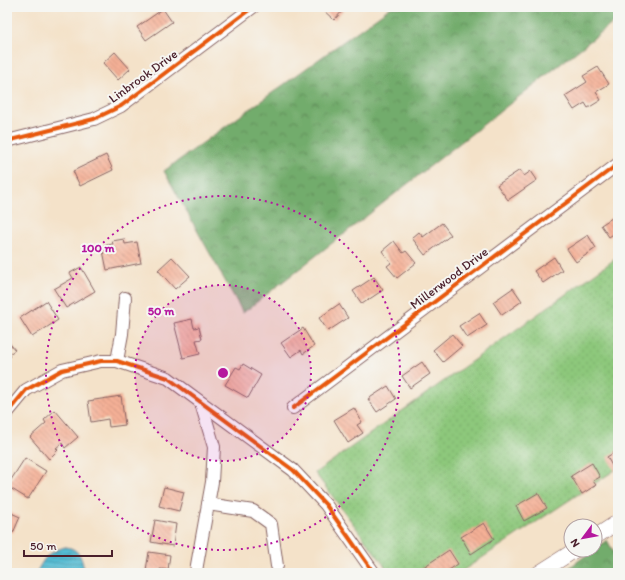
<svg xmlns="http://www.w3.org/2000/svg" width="625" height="580" viewBox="0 0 625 580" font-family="Itim,sans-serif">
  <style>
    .forest { fill: url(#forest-crowns); stroke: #5e664c }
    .park { fill: url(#park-dots); stroke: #6c7454 }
    .water { fill: url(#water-rules); stroke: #506e7f }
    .building { fill: url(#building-back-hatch) }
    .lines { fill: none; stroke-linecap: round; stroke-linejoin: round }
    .minor-casing { stroke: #866362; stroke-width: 14 }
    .tertiary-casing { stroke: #866362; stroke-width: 16 }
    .minor { stroke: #fff; stroke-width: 12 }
    .tertiary { stroke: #fff; stroke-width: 15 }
    .cycleway-casing { stroke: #f6f6f2; stroke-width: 6 }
    .cycleway { stroke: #e8590c; stroke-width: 4 }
    .ring { fill: none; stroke: #b5179e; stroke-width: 2; stroke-dasharray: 2 4 }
    .labels { text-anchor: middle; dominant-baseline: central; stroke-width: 4; stroke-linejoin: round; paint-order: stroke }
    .street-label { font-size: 13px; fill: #4a1f2b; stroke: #f6f6f2 }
    .centre { fill: #b5179e; stroke: #f6f6f2; stroke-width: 2 }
    .ring-label { font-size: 12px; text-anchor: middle; font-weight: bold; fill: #b5179e; stroke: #f6f6f2; stroke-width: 4; stroke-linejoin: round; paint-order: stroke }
  </style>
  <defs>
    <pattern id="forest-crowns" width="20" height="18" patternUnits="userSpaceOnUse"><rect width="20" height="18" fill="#72ac6c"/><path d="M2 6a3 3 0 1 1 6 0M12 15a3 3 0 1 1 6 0" fill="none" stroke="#608b59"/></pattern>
    <pattern id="park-dots" width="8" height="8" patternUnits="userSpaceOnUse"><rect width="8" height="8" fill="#8dc87c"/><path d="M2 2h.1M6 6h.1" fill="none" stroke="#7bab6b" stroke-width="1.8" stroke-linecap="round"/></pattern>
    <pattern id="water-rules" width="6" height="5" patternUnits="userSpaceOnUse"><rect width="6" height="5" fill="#55bcd3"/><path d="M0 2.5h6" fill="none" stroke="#4898ab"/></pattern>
    <pattern id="building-back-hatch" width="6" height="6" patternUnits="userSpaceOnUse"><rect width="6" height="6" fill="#f5b096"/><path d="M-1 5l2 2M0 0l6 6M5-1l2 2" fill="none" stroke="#c88f7b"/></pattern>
  </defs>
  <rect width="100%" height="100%" fill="#f6f6f2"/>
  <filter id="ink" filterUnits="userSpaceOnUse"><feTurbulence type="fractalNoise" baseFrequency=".025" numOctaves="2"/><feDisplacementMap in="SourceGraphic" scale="8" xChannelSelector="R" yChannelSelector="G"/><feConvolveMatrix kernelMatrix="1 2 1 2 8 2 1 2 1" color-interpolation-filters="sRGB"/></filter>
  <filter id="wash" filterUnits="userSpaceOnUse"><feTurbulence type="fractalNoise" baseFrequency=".012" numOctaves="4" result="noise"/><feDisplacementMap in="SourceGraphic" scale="16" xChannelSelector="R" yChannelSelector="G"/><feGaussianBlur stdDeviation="0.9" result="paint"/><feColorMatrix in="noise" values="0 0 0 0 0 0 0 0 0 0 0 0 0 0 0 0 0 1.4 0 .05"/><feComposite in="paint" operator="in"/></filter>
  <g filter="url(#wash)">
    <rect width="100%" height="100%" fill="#f4e2c9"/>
    <g class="forest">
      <path d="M391,7H618V19L243,313L164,171Z"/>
      <path d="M607,540L618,560V573H562Z"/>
    </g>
    <path class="park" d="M618,257V468L459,573H390L315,473Z"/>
    <path class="water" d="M65,547C80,548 83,560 84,573H36C45,557 47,553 65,547Z"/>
    <g id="blocks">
      <g class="building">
        <path d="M324,7H346L334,20L322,9Z"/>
        <path d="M163,9L172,22L146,40L137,27Z"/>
        <path d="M115,52L130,69L118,80L103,63Z"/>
        <path d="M598,67L609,84L596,92L601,100L588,108L585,103L574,110L565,96L587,82L583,76Z"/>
        <path d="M106,155L113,170L80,186L73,171Z"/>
        <path d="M520,170L524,176L531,171L537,180L508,200L497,185Z"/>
        <path d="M618,214V231L609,237L601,225Z"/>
        <path d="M442,223L451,235L425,255L412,238L419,232L423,237Z"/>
        <path d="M588,235L596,248L576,262L567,249Z"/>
        <path d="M124,239L125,244L137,242L141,263L107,270L102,246L113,244L112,241Z"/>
        <path d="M394,241L403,253L406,251L416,263L397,278L387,266L391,263L382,251Z"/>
        <path d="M172,257L190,276L175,289L158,270Z"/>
        <path d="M554,257L562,270L543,283L534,271Z"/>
        <path d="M81,267L95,291L66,308L54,289L73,278L70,273Z"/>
        <path d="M374,277L383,290L362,304L353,291Z"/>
        <path d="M513,288L522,301L502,315L493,302Z"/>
        <path d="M46,301L58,320L32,337L20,318Z"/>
        <path d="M339,304L348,318L328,331L319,318Z"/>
        <path d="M479,313L487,325L467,338L459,326Z"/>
        <path d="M192,319L194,328L199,327L202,339L196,340L200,354L183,358L174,323Z"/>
        <path d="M303,328L314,346L303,354L301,350L291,357L281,343Z"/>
        <path d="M452,334L462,346L443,362L433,350Z"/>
        <path d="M7,340L15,350L9,354L11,356L7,359Z"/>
        <path d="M422,362L430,374L410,388L402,376Z"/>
        <path d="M243,364L261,375L248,398L225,385L236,367L240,369Z"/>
        <path d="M388,386L396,399L377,412L368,399Z"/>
        <path d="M121,396L125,425L109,427L108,419L91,422L88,401Z"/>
        <path d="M354,408L362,422L357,425L363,433L348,443L334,420Z"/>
        <path d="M55,410L78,437L65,448L62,443L56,448L58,450L49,459L30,437L46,423L44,420Z"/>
        <path d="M618,450V469L615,471L607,457Z"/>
        <path d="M25,458L46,471L28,499L7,486Z"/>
        <path d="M592,463L600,477L593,481L596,485L582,494L571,476Z"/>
        <path d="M164,487L184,492L179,511L159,506Z"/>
        <path d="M538,493L547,508L524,521L516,506Z"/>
        <path d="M7,511L20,517L13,533L7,530Z"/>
        <path d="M155,520L176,524L173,546L151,542Z"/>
        <path d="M484,523L494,539L471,554L461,537Z"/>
        <path d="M449,550L458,564L449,570L451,572L449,573H421L419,570Z"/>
        <path d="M149,552L170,555L168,570L160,569L159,572L146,570Z"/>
      </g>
    </g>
  </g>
  <g filter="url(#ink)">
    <use href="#blocks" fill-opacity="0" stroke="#866362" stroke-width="1"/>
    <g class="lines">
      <g class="minor-casing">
        <g id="minor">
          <path d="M7,141L94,119L121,106L253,7"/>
          <path d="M117,361L122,334L125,298"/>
          <path d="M293,408L618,164"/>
          <path d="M7,413L26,390L62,370L101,361H117L168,378L293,470L326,505L374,573"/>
          <path d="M208,504L253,511L271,524L277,566"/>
          <path d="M196,573L197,565L212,482L214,447L201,403"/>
        </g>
      </g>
      <g class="tertiary-casing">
        <g id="tertiary">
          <path d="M595,537L618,522"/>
          <path d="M539,573L575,550"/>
        </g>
      </g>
      <use href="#minor" class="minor"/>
      <use href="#tertiary" class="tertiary"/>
      <g class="cycleway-casing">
        <g id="cycleway">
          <path d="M7,141L94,119L121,106L253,7"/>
          <path d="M293,408L618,164"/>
          <path d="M7,413L26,390L62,370L101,361H117L168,378L293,470L326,505L374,573"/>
        </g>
      </g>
      <use href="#cycleway" class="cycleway"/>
    </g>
  </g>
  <circle cx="223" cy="373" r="88" fill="#b5179e" fill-opacity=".12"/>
  <g class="ring">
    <circle cx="223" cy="373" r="88"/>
    <circle cx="223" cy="373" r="177"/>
  </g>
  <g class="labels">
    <g class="street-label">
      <text transform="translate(143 76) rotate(-36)">Linbrook Drive</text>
      <text transform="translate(449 278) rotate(-37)">Millerwood Drive</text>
    </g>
  </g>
  <circle cx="223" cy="373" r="6" class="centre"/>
  <g class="ring-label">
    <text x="98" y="252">100 m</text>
    <text x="161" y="315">50 m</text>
  </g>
  <rect width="625" height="580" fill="none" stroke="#f6f6f2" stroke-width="24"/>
  <g transform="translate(583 538) rotate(238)"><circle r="19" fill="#f6f6f2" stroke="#b1a0a2"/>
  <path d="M0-3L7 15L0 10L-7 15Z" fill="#b5179e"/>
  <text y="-6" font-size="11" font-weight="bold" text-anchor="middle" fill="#4a1f2b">N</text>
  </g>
  <path d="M24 550v6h88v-6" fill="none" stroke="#4a1f2b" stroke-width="2"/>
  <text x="30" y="550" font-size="12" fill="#4a1f2b" stroke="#f6f6f2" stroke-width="3" paint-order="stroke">50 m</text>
</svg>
